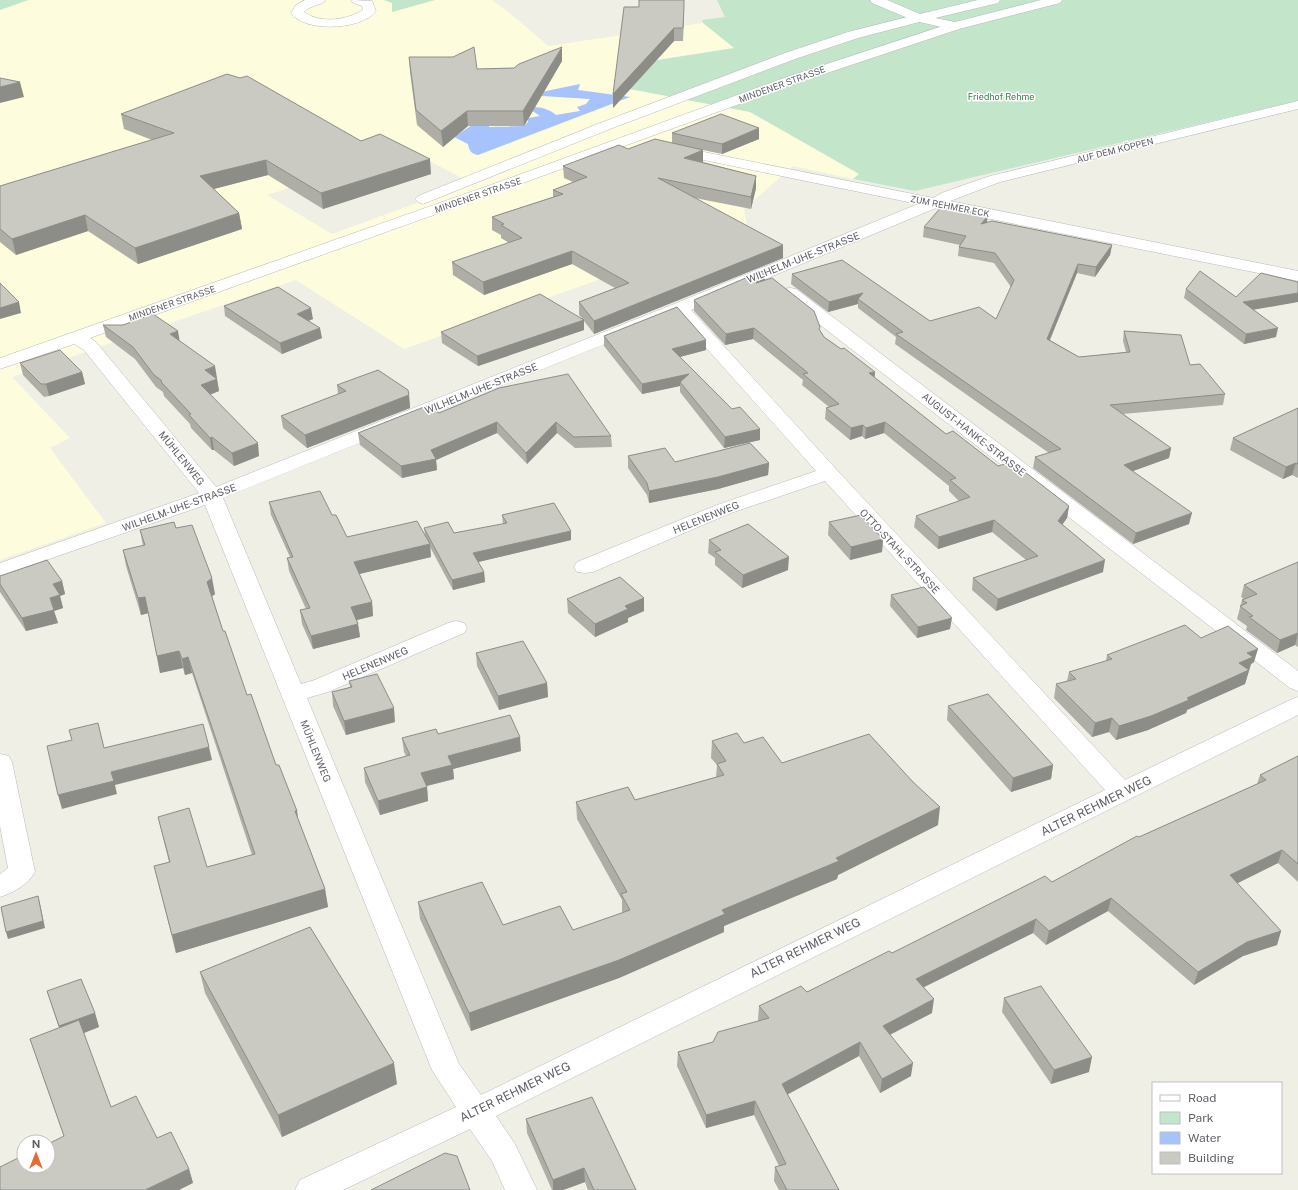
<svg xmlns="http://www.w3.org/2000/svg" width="1298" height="1190" viewBox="0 0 1298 1190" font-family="'Public Sans',sans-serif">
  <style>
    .commercial { fill: #fdfddd; fill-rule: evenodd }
    .green { fill: #c3e6cb }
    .water { fill: #a7c3fe }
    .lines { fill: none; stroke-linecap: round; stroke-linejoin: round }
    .street-casing { stroke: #b8b9bf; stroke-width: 1 }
    .secondary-casing { stroke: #b9bac1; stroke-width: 1 }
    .street { fill: #fff; fill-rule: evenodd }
    .secondary { fill: #fff; fill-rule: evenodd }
    .wall { fill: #aeaea7 }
    .shaded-wall { fill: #8d8d88 }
    .building { fill: #cacac2; stroke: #8d8d88 }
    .labels { text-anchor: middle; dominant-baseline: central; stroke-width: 3; stroke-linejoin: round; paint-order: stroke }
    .far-street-label { font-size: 9px; fill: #5d5f66; stroke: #fff }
    .far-park-label { font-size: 9px; fill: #36844c; stroke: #fff }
    .street-label { font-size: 10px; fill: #5d5f66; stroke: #fff }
    .near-street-label { font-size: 12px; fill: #5d5f66; stroke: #fff }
  </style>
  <rect width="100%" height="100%" fill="#efefe6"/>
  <path class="commercial" d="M28,0H384L392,3L393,12L435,0H492L516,18L548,46L703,23L735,48L632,64L631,89L750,112L860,174L853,179L793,166L744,209L747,227L404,349L296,280L12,377L70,438L50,448L106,523L0,560V10ZM580,85L578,90L629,97L478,155L469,150L468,144L455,138L465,130L489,115V127L525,126L528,122L540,116L529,109L550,110L556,115L580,111L578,107L586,104L591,99L529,95ZM408,150L472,183L332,234L267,195Z"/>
  <g class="green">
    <path d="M0,0H28L0,10Z"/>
    <path d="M384,0H435L392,12V3Z"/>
    <path d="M717,0H1298V101L915,191L853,179L859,174L750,112L630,89L636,83L632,64L734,48L703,23L702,20L725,17Z"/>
  </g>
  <path class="water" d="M580,84L578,90L630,97L478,155C471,154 469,150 468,144L454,137L489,114V127L524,126L528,122V118L540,116L528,108C537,105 549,109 556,115L580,111L577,107L586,104L590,99L527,95Z"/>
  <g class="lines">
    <g class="street-casing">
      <g id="street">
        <path d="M305,0H326C321,6 310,5 304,12C321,24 347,20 363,10L362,6L353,3L351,0L372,1L376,11C363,30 304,33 291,13L296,5Z"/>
        <path d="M919,14L923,15L925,18L923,21L858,38L795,59L610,129L428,202L423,204L418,202L415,199L418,196L600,123L785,53L848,32Z"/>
        <path d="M955,22L959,23L961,26L959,29L794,84L523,183L90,338L96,342L216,487L674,304L918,204L674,154L669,153L667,150L669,147L674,146L933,198L944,192L990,176L1298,101V109L1000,182L950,201L1298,271V281L936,208L691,310L836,469L1125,780L1290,700L1298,697V715L496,1116L515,1144L537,1190H505L492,1161L470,1129L343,1190H295L300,1180L456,1107L432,1070L205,505L0,576V563L199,493L84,350L74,344L0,369V358L513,177L784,78ZM677,315L816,471L717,505L577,562L574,567L577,572L585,573L593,572L731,513L825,481L1105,790L481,1095L459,1064L307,698L328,692L464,633L467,628L464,623L456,621L448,623L312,681L301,684L223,498Z"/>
        <path d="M790,288L796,289L1298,671V691L1290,688L784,297L781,293L784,289Z"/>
        <path d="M0,754L9,756L12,762L35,872C28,884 13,893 0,897V874L8,868L0,826Z"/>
      </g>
    </g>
    <g class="secondary-casing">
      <path id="secondary" d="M870,0H887L920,14L978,0H1000L998,3L935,18L955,22L1041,0H1062L1060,3L955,30L915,21L872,3Z"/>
    </g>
    <use href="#street" class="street"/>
    <use href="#secondary" class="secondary"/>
  </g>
  <g class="wall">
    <path d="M639,7L684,19L683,41H674L613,108Z"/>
    <path d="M409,57L477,69L514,68L562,61L524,126H468L443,147L417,125L410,72Z"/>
    <path d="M121,114L361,141L431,174L323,209L268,175L214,189L239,213L242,229L138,264L88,231L16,255L0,242V186L152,140L124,129Z"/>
    <path d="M672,133L759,139L722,154L703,150V162L756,176V188L751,209L695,198L783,258L594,334L584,321V330L478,366L442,343L441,332L582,318L579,315V302L615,288L572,264L484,295L453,275L452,262L509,243L501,238V235L492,230V217L553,197V190L573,182L564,178L563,166L628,149L672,143Z"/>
    <path d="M988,216L987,222L1112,245L1110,255L1095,277L1077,273L1050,340L1079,357L1126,352L1123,341L1124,331L1190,365L1225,394L1223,405L1123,414L1171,448L1169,458L1133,471L1189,524L1133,544L1033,468L1035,457L1049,453L895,344L896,337L858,308V304L828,312L791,284L792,274L930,321L996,319L1011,287L994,263L958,256L959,247L960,245L923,237L924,227Z"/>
    <path d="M765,273V280L820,331L824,337L841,349L875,372L874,378L946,434L998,466L1069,506L1067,518L1062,525L1103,572L996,611L972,590L973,578L1026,560L992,532L938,549L914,527L916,516L959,501L949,491V486L884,433L865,439L862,436L850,440L825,419L826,408L829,407L802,385L803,380L753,339L725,345L694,311V300Z"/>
    <path d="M1186,289L1253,309L1276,337L1244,344L1184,298Z"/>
    <path d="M224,306L313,319L309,321L322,338L282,354L225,316Z"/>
    <path d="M103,325L179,341L217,378V379L219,391L210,395L259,456L234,466L214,450H212L191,428L190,424L164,396L163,392L156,387L135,359L106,337Z"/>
    <path d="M604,336L706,350L680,357L732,409L760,429V440L724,448L680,392V386L642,394L604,346Z"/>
    <path d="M20,363L82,372L85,384L49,396L44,397L23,375Z"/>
    <path d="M337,385L409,395L410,408L307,448L283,428L281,416L338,394Z"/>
    <path d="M499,388L611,436L612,447L575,448L557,433L527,464L497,433L436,460L437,470L402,478L360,445L358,433L439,413Z"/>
    <path d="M1298,408V478L1292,475L1283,479L1230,450L1233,438Z"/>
    <path d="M628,456L675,462L769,463L768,475L718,489L649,503L647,495L628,468Z"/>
    <path d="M269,502L332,515L347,537L425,535L424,528L454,533L503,524L502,515L571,531V540L478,562L484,572L485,582L453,590L430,547L431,557L359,574L372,602L373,616L357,620L358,624L360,637L313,649L302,624L300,610L306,609L289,571L287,558L290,557L271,515Z"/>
    <path d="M829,522L883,539L882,552L850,560L828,535Z"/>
    <path d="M176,528L215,594L212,596L223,631L247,695L276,765L297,811L298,819L325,889L328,907L176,953L154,866L169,862L158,817L207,867L252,855L192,673L185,675L183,668L160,673L148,613L141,615L126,566L123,550L143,546L140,530Z"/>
    <path d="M709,540L788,570L742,588L715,565V558L708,553Z"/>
    <path d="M1298,562V647L1295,645L1277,653L1246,630L1247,626L1237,619L1242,600L1244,599L1241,597L1244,585Z"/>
    <path d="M0,576L62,581L65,594L60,596L63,608L54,611L58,623L26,631L0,592Z"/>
    <path d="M891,595L950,629L917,638L890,606Z"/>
    <path d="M644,598V611L628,618V622L595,637L568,613L567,599Z"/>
    <path d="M1201,638L1254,662L1251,664L1245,684L1187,710L1186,713L1148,730L1116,740L1109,732L1092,737L1054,698L1056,684L1067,681L1069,672L1106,661L1107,655Z"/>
    <path d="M476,653L547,683L548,697L499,710L477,666Z"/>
    <path d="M349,681L395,722L346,735L333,706L332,692L350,687Z"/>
    <path d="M948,706L1053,765L1051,779L1011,792L947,720Z"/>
    <path d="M438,734L521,751L453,769L454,779L427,786L428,801L380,815L365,782L364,768L406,756L404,752L402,738Z"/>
    <path d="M712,741L744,743L782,763L938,825L838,875L837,879L724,926V932L619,978L471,1031L420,919L418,902L503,925L573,930L623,913L622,911V900L577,819L576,802L635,800L716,777L717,765L711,758Z"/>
    <path d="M1298,756V882L1278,863L1237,883L1281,931L1277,945L1243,956L1194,985L1108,911L1046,945L1033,933L924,987L932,1013L890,1035L911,1076L880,1093L859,1056L787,1094L839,1190H779L774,1181L775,1167L779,1166L754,1115L706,1128L677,1066L678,1052L713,1042L759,1021L758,1020L759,1006L807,992L892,953L1052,882L1139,837L1257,784L1260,775Z"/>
    <path d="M200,972L397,1084L282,1137L205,993Z"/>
    <path d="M47,991L95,1013L99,1027L83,1033L111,1107L157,1138L189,1169L193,1183L64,1136L30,1039L59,1028Z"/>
    <path d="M1004,998L1089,1072L1051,1084L1002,1012Z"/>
    <path d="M526,1119L636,1190H588L585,1182L563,1190H552L527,1133Z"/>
  </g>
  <g class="shaded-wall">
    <path d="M674,28V41L613,108V94Z"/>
    <path d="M562,47V61L524,126L523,111Z"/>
    <path d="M20,82L24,97L0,103V87Z"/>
    <path d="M467,111L468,126L443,147L441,131Z"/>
    <path d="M759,128V139L722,154V144Z"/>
    <path d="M703,150V162L684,158Z"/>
    <path d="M430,159L431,174L323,209L321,193Z"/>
    <path d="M266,160L268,175L202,192L200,176Z"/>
    <path d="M756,176V188L751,209V197Z"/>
    <path d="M239,213L242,229L138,264L135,248Z"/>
    <path d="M85,215L88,231L16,255L12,239Z"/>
    <path d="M988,216L986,225L981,224Z"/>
    <path d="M783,245V258L594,334V321Z"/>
    <path d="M1112,245L1110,255L1095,277L1096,267Z"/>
    <path d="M572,251V264L484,295L483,282Z"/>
    <path d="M1078,264L1077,273L1046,349L1047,339Z"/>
    <path d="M765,273V284L756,283Z"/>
    <path d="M863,293L858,299V304L828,312L829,302Z"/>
    <path d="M1298,293V302L1241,312L1243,302Z"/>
    <path d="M19,302L21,313L0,319V308Z"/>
    <path d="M311,308L313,319L299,324L297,314Z"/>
    <path d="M584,320V330L478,366L477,356Z"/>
    <path d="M320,328L322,338L282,354L280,343Z"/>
    <path d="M754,328L753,339L725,345L726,334Z"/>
    <path d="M1278,328L1276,337L1244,344L1246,334Z"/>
    <path d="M178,331L180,343L170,334Z"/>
    <path d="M706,340V350L672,359V349Z"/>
    <path d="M215,366L217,378L208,382L205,370Z"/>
    <path d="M82,372L85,384L49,396L46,384Z"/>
    <path d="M875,372L874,383L869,373Z"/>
    <path d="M689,374L680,382V386L642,394V384Z"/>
    <path d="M217,379L219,391L203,397L201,385Z"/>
    <path d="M409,395L410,408L307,448L305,435Z"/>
    <path d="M497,422V433L436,460L437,470L402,478L401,466L431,450Z"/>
    <path d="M556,422L557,433L527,464L526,453Z"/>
    <path d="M885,422L884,433L865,439L866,428Z"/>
    <path d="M863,425L862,436L850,440L851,428Z"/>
    <path d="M760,429V440L724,448L725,437Z"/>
    <path d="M212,437L214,450H212L210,438Z"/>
    <path d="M258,443L259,456L234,466L232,453Z"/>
    <path d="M1171,448L1169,458L1122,475L1124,465Z"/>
    <path d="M769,463L768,475L718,489L649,503V491Z"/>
    <path d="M1296,463L1292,475L1283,479L1286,467Z"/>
    <path d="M1069,506L1067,518L1056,533L1058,521Z"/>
    <path d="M1192,513L1189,524L1133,544L1136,533Z"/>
    <path d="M994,520L992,532L938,549L939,537Z"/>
    <path d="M571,531V540L474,563L473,553Z"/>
    <path d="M883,539L882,552L850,560L851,547Z"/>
    <path d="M430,544L431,557L355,575L354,562Z"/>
    <path d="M789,557L788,570L742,588L743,575Z"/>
    <path d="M1105,560L1103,572L996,611L998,599Z"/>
    <path d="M484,572L485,582L453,590L452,580Z"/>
    <path d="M212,578L215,594L210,598L207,582Z"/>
    <path d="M62,581L65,594L60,596L63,608L54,611L58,623L26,631L22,618L50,598L53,584Z"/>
    <path d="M145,597L149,613L141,615L138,598Z"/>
    <path d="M644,598V611L628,618V622L595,637V624L625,606Z"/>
    <path d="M372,602L373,616L353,621L351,607Z"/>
    <path d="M952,618L950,629L917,638L918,627Z"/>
    <path d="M358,624L360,637L313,649L311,636Z"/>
    <path d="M1298,633L1295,645L1277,653L1280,640Z"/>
    <path d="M1258,649L1254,662L1251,664L1245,684L1187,710L1186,713L1148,730L1116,740L1119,726L1187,698L1239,663L1247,653Z"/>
    <path d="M179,651L183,668L160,673L157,656Z"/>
    <path d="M188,657L192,673L185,675L182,659Z"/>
    <path d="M547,683L548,697L499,710L498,696Z"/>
    <path d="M394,708L395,722L346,735L344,721Z"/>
    <path d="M1112,718L1109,732L1092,737L1095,723Z"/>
    <path d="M520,737L521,751L453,769L454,779L422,787L421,773L448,756Z"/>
    <path d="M209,747L212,760L115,785L117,794L62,809L58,795L111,772Z"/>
    <path d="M1053,765L1051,779L1011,792L1013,778Z"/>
    <path d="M427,787L428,801L380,815L378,801Z"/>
    <path d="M940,807L938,825L838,875L837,879L724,926V932L619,978L471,1031L469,1013L722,910L836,858Z"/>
    <path d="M295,811H297L299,828Z"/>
    <path d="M1282,850L1278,863L1226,889L1230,875Z"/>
    <path d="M325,889L328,907L176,953L172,935Z"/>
    <path d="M38,896L40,904L45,928L8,939L6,932Z"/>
    <path d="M1111,898L1108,911L1046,945L1049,931Z"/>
    <path d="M1036,919L1033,933L914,992L916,979Z"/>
    <path d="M1281,931L1277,945L1243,956L1194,985L1198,972L1247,942Z"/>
    <path d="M934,999L932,1013L881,1039L883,1026Z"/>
    <path d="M95,1013L99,1027L64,1041L59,1026Z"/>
    <path d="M860,1042L859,1056L781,1098L782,1084Z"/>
    <path d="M1092,1057L1089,1072L1051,1084L1054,1070Z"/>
    <path d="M394,1063L397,1084L282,1137L278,1115Z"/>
    <path d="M913,1063L911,1076L880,1093L882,1079Z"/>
    <path d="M755,1101L754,1115L706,1128V1115Z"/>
    <path d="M584,1168L585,1182L563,1190H553V1180Z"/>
    <path d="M189,1169L193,1183L179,1190H145Z"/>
  </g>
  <g class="building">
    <path d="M639,0H684V6L683,28H674L613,94L624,7H639Z"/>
    <path d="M474,47L477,69L514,68L519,64L562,47L523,111H467L441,131L416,110L409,57H453Z"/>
    <path d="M227,74L240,78L247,76L361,141L380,134L430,159L321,193L266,160L200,176L239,213L135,248L85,215L12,239L0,229V186L174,133L121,114Z"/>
    <path d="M0,78L20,82L0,87Z"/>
    <path d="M721,114L759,128L722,144L672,133Z"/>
    <path d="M655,139L703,150L684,158L756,176L751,197L658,178L783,245L594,321L579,302L629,283L572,251L483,282L452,262L522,238L501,225L504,224L492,217L563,194L553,190L587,177L563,166L619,145L628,149Z"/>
    <path d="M942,206L988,216L981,224L992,221L1112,245L1096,267L1078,264L1047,339L1079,357L1130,352L1124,331L1181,335L1190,365L1200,364L1225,394L1110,405L1171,448L1124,465L1192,513L1136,533L1035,457L1061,449L896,334L903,332L858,299L863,293L829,302L792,274L842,260L930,321L979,307L996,319L1014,280L995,253L959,247L966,236L924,227Z"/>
    <path d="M762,271L765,273L756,283L772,278L814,311L820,327L819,329L824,337L841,349L844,348L875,372L869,373L946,434L953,431L998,466L1012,462L1069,506L1058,521L1105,560L998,599L973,578L1038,556L994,520L939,537L916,516L970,497L950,480L956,478L885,422L866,428L863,425L851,428L826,408L839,404L803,374L808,373L754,328L726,334L694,300Z"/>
    <path d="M1200,271L1236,297L1261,273L1298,282V293L1243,302L1278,328L1246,334L1186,289Z"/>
    <path d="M0,283L19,302L0,308Z"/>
    <path d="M278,287L311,308L297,314L320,328L280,343L224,306Z"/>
    <path d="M540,294L584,320L477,356L441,332Z"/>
    <path d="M677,307L706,340L672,349L732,409L740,407L760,429L725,437L680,382L689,374L642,384L604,336Z"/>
    <path d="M153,314L178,331L170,334L215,366L205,370L217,379L201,385L258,443L232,453L212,437L210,438L189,415L191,414L162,383L161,380L154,375L133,347L103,325H123Z"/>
    <path d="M60,350L82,372L46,384H41L20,363Z"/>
    <path d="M378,370L408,390L409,395L305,435L281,416L346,391L337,385Z"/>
    <path d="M568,374L611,436L574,437L556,422L526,453L497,422L431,450L436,459L401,466L358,433L429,405L439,413L499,388Z"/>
    <path d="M1298,408V464L1296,463L1286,467L1233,438Z"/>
    <path d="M750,443L769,463L718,477L649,491L647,483L628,456L665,448L675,462Z"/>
    <path d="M320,491L332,515H336L347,537L417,521L430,544L354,562L372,602L351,607L358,624L311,636L300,610L310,608L287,558L293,557L269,502Z"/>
    <path d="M554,503L571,531L473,553L484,572L452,580L424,528L448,522L454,533L507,523L502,515Z"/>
    <path d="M861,515L883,539L851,547L829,522Z"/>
    <path d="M174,522L176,528L192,525L212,578L207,582L223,631H225L247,695L251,694L276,765H279L297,811H295L325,889L172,935L154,866L170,862L158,817L189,808L207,867L255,854L188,657L182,659L179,651L157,656L145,597L138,598L123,550L145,545L140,530Z"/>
    <path d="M748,524L789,557L743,575L715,552L721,550L709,540Z"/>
    <path d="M47,560L62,581L53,584L60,595L50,598L54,610L22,618L0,584V576Z"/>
    <path d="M1298,562V633L1280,640L1249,617L1253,616L1240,606L1247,603L1242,600L1257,594L1244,585Z"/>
    <path d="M620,577L644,598L625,606L628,609L595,624L567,599Z"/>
    <path d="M924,587L952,618L918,627L891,595Z"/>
    <path d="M1185,625L1201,638L1228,626L1258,649L1247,653L1253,657L1239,663L1249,670L1187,698L1189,700L1151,716L1119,726L1112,718L1095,723L1056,684L1076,679L1069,672L1112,659L1107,655Z"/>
    <path d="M523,641L547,683L498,696L476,653Z"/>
    <path d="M377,674L394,708L344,721L332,692L352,687L349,681Z"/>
    <path d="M988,694L1053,765L1013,778L948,706Z"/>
    <path d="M510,715L520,737L448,756L452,765L421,773L427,787L378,801L364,768L410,755L402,738L436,729L438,734Z"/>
    <path d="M98,723L104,748L203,724L209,747L111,772L114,781L58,795L47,746L72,740L69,730Z"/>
    <path d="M737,733L744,743L763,737L782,763L869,734L913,782L940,807L836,858L839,861L722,910L725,914L619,960L469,1013L418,902L482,882L503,925L560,906L573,930L630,910L621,894L627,892L576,802L628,787L635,800L724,775L717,764L726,761L712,741Z"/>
    <path d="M1298,756V864L1282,850L1230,875L1281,931L1247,942L1198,972L1111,898L1049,931L1036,919L916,979L934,999L883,1026L913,1063L882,1079L860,1042L782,1084L839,1190H787L775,1167L786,1164L755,1101L706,1115L678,1052L713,1042L718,1032L769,1018L759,1006L801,986L807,992L889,951L892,953L916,941L1045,876L1052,882L1137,836L1139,837L1266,780L1260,775Z"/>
    <path d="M38,896L43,921L6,932L1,907Z"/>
    <path d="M310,927L394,1063L278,1115L200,972Z"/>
    <path d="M81,979L95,1013L59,1026L47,991Z"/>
    <path d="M1041,986L1092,1057L1054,1070L1004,998Z"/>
    <path d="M79,1020L111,1107L136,1096L157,1138L171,1132L189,1169L145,1190H0V1167L24,1155V1166H48V1144L64,1136L30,1039Z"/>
    <path d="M592,1097L636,1190H594L584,1168L553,1180L526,1119Z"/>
    <path d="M445,1153L457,1156L470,1190H371Z"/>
  </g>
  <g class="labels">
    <g class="far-street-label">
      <text transform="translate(782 84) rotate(-20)">MINDENER STRASSE</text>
      <text transform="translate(1115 150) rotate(-14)">AUF DEM KÖPPEN</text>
      <text transform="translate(478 195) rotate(-19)">MINDENER STRASSE</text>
      <text transform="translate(950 206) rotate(11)">ZUM REHMER ECK</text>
      <text transform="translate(172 303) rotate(-19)">MINDENER STRASSE</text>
    </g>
    <g class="far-park-label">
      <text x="1001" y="96">Friedhof Rehme</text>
    </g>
    <g class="street-label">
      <text transform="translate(803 257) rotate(-22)">WILHELM-UHE-STRASSE</text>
      <text transform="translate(481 388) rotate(-22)">WILHELM-UHE-STRASSE</text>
      <text transform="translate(974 434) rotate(38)">AUGUST-HANKE-STRASSE</text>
      <text transform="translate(182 458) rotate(51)">MÜHLENWEG</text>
      <text transform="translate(179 507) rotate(-20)">WILHELM-UHE-STRASSE</text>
      <text transform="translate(706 517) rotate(-22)">HELENENWEG</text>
      <text transform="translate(900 551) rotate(47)">OTTO-STAHL-STRASSE</text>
      <text transform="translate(375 663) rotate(-23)">HELENENWEG</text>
      <text transform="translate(316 751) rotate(68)">MÜHLENWEG</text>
    </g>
    <g class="near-street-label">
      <text transform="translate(1096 806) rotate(-26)">ALTER REHMER WEG</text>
      <text transform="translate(805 948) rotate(-26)">ALTER REHMER WEG</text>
      <text transform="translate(515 1092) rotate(-26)">ALTER REHMER WEG</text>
    </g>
  </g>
  <rect x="1152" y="1082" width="130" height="92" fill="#ffffff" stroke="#bebfc2"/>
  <rect x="1160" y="1095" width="20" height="6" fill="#ffffff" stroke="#bebfc2"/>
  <text x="1188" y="1102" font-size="12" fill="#5d5f66">Road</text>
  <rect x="1160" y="1112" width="20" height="12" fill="#c3e6cb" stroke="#bebfc2"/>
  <text x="1188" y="1122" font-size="12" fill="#5d5f66">Park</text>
  <rect x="1160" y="1132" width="20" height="12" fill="#a7c3fe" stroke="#bebfc2"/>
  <text x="1188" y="1142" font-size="12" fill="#5d5f66">Water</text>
  <rect x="1160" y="1152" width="20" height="12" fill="#cacac2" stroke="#bebfc2"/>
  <text x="1188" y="1162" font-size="12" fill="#5d5f66">Building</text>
  <g transform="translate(36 1154)"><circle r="19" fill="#ffffff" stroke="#bebfc2"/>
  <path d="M0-3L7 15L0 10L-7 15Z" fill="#e76c34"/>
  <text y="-6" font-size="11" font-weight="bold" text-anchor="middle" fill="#5d5f66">N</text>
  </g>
</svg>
